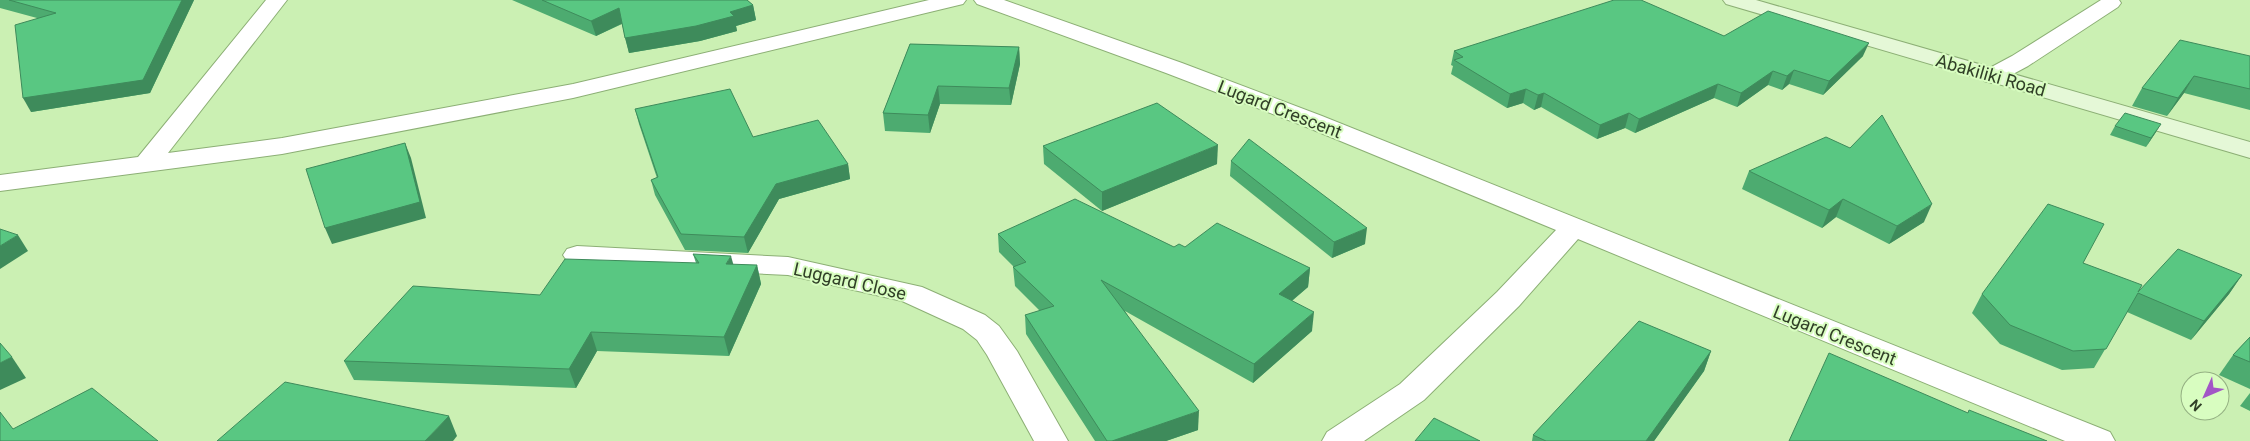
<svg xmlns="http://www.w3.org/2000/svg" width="2250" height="441" viewBox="0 0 2250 441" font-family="Roboto,sans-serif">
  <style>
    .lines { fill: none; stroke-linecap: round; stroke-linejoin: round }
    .street-casing { stroke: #8caf75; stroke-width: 2 }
    .secondary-casing { stroke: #8caf75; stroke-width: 2 }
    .street { fill: #fff; fill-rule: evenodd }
    .secondary { fill: #e5f8d7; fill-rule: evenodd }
    .wall { fill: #4dab70 }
    .shaded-wall { fill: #3e8b5b }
    .building { fill: #59c782; stroke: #3e8b5b }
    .labels { text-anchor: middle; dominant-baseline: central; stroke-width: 4; stroke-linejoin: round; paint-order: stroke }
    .street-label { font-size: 18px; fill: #303f27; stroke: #d8fdc0 }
  </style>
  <rect width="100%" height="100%" fill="#cbf0b3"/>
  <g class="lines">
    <g class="street-casing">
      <g id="street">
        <path d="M266,0H287L168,153L282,138L573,84L929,0H966L963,4L573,98L282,154L0,191V175L138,157Z"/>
        <path d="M974,0H1004L1182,63L1322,116L2110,432L2115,441H2065L1578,239L1519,306L1424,400L1364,441H1322L1327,432L1400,384L1497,292L1556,230L1304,126L1166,73L977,4Z"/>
        <path d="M2101,0H2119L2121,3L2118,7L2028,66L2000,81L1992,83L1984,81L1980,76L1984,71L2012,56Z"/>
        <path d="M577,246L788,257L922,287L985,315L999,326L1017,351L1068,441H1034L987,355L977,340L963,329L902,301L788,275L577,264L567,261L563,255L567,249Z"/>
      </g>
    </g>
    <g class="secondary-casing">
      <path id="secondary" d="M1723,0H1756L2250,142V158L1726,4Z"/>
    </g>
    <use href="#street" class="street"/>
    <use href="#secondary" class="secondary"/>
  </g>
  <g class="wall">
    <path d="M0,0H194L150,93L31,112L37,18L0,8Z"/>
    <path d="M512,0H747L753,5L756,20L736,26L737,31L700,41L629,53L622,24L596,36Z"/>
    <path d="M1724,36L1863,56L1823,95L1789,84L1782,90L1768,85L1737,107L1714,98L1635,133L1625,128L1597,139L1541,107L1534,110L1523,103L1507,108L1451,74L1453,66L1451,65L1454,51Z"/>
    <path d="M910,44L1019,47L1020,64L1011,105L940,104L930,133L885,131L883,113Z"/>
    <path d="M2250,56V110L2184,93L2167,116L2132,106L2142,88Z"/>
    <path d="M635,109L753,137L848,164L850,179L779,199L748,253L685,250L655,195L651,180L657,178L639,124Z"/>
    <path d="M2115,126L2156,132L2146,147L2110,135Z"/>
    <path d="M1043,146L1217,164L1102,211L1044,164Z"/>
    <path d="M1231,161L1365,244L1332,258L1230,176Z"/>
    <path d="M1749,171L1924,222L1889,244L1836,217L1822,228L1742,189Z"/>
    <path d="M998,234L1174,247H1185L1310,268L1308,287L1292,301L1312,331L1253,383L1125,311L1198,430L1166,441H1095L1026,334L1025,315L1040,311L1015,286L1013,267H1014L999,252Z"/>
    <path d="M693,254L733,265H757L761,284L729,356L597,351L576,388L354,380L344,361L540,295L696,263Z"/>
    <path d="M2083,263L2138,292L2242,275L2229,294L2191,340L2127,312L2094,368L2062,370L2000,344L1972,313L1982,294Z"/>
    <path d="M2250,337V389L2219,375L2233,355Z"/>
    <path d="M1711,351L1704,371L1654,441H1532L1533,435Z"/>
    <path d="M2250,393V411L2240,406Z"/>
  </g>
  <g class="shaded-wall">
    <path d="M182,0H194L150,93L31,112L23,98Z"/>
    <path d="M753,5L756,20L736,26L737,31L700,41L629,53L625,38L730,12Z"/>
    <path d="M619,8L623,23L596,36L591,21Z"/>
    <path d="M1869,43L1863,56L1823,95L1829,81Z"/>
    <path d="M1019,47L1020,64L1011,105L1009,88Z"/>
    <path d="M1794,70L1789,84L1782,90L1787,76Z"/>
    <path d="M1773,71L1768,85L1737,107L1741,93Z"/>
    <path d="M2194,76L2184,93L2167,116L2178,98Z"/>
    <path d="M1718,84L1714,98L1635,133L1639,119Z"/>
    <path d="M938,86L940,104L930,133L928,115Z"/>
    <path d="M1526,89L1523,103L1507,108L1510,94Z"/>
    <path d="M1544,93L1541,107L1534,110L1538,95Z"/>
    <path d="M1629,113L1625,128L1597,139L1600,125Z"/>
    <path d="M2161,124L2156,132L2146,147L2151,138Z"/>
    <path d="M405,143L411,158L426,218L332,244L325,228Z"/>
    <path d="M1218,145L1217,164L1102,211V192Z"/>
    <path d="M848,164L850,179L779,199L748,253L744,237L776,184Z"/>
    <path d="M1843,199L1836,217L1822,228L1829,210Z"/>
    <path d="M1932,204L1924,222L1889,244L1897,226Z"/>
    <path d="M1367,228L1365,244L1332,258L1334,242Z"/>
    <path d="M18,235L28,251L0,269V246Z"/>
    <path d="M731,256L736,274L726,264Z"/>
    <path d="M757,265L761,284L729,356L724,337Z"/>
    <path d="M1310,268L1308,287L1277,313L1279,294Z"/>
    <path d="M2242,275L2229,294L2191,340L2204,321Z"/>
    <path d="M1314,312L1312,331L1253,383L1254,364Z"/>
    <path d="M591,332L597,351L576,388L569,369Z"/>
    <path d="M1711,351L1704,371L1654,441H1646Z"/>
    <path d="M12,357L26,378L0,390V363Z"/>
    <path d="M1199,411L1198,430L1166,441H1112Z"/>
    <path d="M449,416L457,436L453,441H425Z"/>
  </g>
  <g class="building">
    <path d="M9,0H182L143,80L23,98L15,25L56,13Z"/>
    <path d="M542,0H747L753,5L730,12L734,16L696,26L625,38L619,8L591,21Z"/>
    <path d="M1614,0H1641L1724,36L1768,11L1869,43L1829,81L1794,70L1787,76L1773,71L1741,93L1718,84L1639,119L1629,113L1600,125L1544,93L1538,95L1526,89L1510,94L1454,60L1463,57L1454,51Z"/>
    <path d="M2180,40L2250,56V89L2194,76L2178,98L2142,88Z"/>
    <path d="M910,44L1019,47L1009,88L938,86L928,115L883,113Z"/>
    <path d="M730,89L753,137L818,120L848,164L776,184L744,237L681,234L651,180L658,177L635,109Z"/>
    <path d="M1157,103L1218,145L1102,192L1043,146Z"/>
    <path d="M2125,113L2161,124L2151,138L2115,126Z"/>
    <path d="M1882,115L1932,204L1897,226L1843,199L1829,210L1749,171L1826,137L1850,148Z"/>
    <path d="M1249,139L1367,228L1334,242L1231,161Z"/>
    <path d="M405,143L420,202L325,228L306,169Z"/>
    <path d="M1075,199L1174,247L1179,244L1185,247L1217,223L1310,268L1279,294L1314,312L1254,364L1101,280L1199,411L1112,441H1107L1025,315L1054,306L1013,267L1026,262L998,234Z"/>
    <path d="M2048,204L2104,224L2083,263L2142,285L2138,292L2178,249L2242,275L2204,321L2138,293L2106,349L2073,351L2010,325L1982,294Z"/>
    <path d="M0,229L18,235L0,246Z"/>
    <path d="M693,254L731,256L726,264L757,265L724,337L591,332L569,369L344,361L413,286L540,295L565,259L699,263Z"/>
    <path d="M1639,321L1711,351L1646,441H1546L1533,435Z"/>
    <path d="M2250,337V362L2233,355Z"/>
    <path d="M0,343L12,357L0,363Z"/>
    <path d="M1829,353L1968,413L1969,410L2047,441H1789Z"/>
    <path d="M285,382L449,416L425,441H217Z"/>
    <path d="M92,388L158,441H0V412L13,429Z"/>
    <path d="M1434,418L1480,441H1415Z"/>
  </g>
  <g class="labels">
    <g class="street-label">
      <text transform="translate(1991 75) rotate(16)">Abakiliki Road</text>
      <text transform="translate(1280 109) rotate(21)">Lugard Crescent</text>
      <text transform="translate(850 281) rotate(13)">Luggard Close</text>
      <text transform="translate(1835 335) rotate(22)">Lugard Crescent</text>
    </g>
  </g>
  <g transform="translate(2205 396) rotate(225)"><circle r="24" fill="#d8fdc0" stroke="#95b183"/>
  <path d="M0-4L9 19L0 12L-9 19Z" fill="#a255c6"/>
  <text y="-8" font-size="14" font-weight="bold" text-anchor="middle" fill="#303f27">N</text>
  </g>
</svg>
